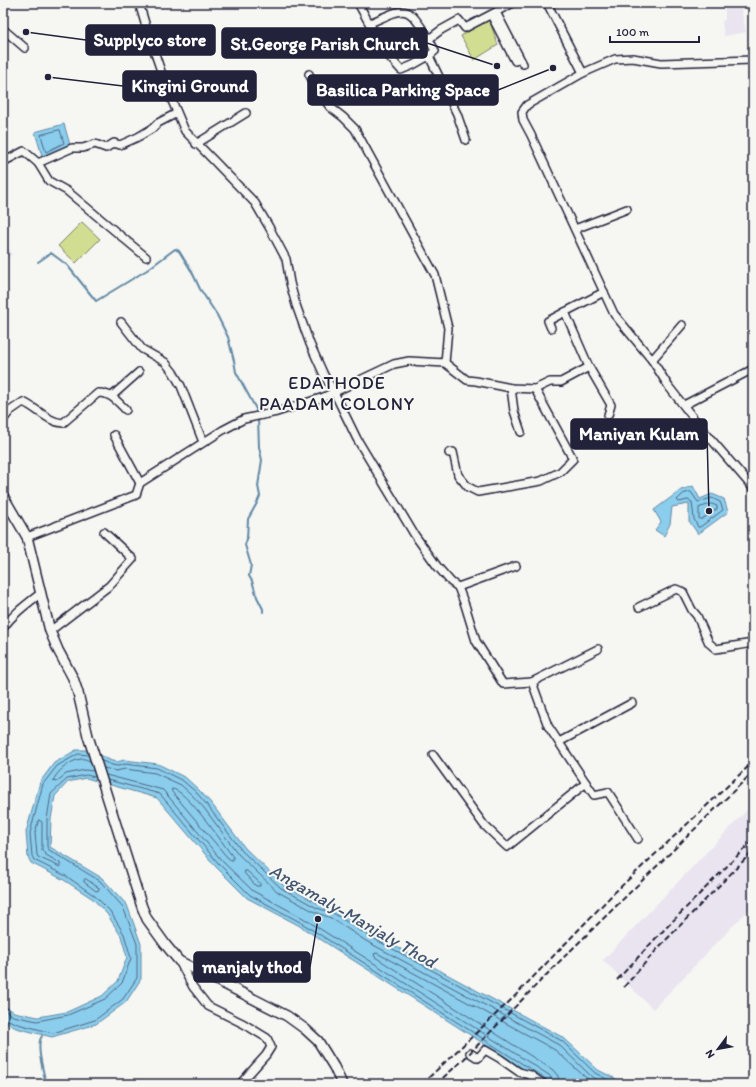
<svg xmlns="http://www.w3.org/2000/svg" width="756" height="1087" viewBox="0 0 756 1087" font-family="Itim,sans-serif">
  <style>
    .built { fill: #e9e4ef }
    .green { fill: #d1de91; stroke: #7a8066 }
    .water { fill: #8bcdec; stroke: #6189a5 }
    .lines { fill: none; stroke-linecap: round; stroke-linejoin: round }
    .shore { stroke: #4c6682; stroke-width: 1 }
    .stream { stroke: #6189a5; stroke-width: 2 }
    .street-casing { stroke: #22223b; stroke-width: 10 }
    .secondary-casing { stroke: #22223b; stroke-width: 12 }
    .street { stroke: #f6f6f2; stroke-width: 7 }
    .secondary { stroke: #f6f6f2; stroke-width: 9 }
    .rail { stroke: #22223b; stroke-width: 2; stroke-dasharray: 6 3; stroke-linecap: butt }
    .labels { text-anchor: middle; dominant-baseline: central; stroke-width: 4; stroke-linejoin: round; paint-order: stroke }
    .neighbourhood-label { font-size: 18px; letter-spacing: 1px; fill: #22223b; stroke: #f6f6f2 }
    .water-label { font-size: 18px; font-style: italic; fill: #425570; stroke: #f6f6f2 }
    .leader { fill: none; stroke: #22223b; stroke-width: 1.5 }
    .callout-dot { fill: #22223b; stroke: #f6f6f2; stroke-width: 1.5 }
    .callout { fill: #22223b; stroke: #22223b; stroke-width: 1.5 }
    .callout-label { font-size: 18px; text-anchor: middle; font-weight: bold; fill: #fff }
  </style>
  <rect width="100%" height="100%" fill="#f6f6f2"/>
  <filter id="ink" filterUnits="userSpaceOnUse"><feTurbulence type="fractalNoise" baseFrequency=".025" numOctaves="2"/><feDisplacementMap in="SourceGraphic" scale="8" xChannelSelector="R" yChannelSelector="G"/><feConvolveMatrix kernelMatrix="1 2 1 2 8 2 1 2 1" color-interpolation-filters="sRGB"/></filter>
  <g filter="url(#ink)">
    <g class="built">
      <path d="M740,4L746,32L724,36L722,21L725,20V7Z"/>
      <path d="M3,236L12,255L3,259Z"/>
      <path d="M753,804V905L653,1009L603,960Z"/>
    </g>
    <g class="green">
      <path d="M489,19L498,45L474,60L461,36Z"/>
      <path d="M82,222L100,239L76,263L58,246Z"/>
    </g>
    <g class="water">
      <path d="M64,124L70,145L43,159L35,132Z"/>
      <path d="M693,486L700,499L712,494L724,499L728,512L698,534L689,521V504L672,507L670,524L664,536L655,530L661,522L654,510L681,490Z"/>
      <path d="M76,750H88L112,761L117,762L124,760L158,764L186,778L199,790L211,803L245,848L283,885L319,904L335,909L371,933L564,1038L598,1070L616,1079L622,1084H547L298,925L247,898L216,867L157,798L86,778L68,782L55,796L51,819L50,847L102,878L127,905L141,944V979L126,1002L96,1024L52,1037L16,1028L3,1021V1005L14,1012L38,1017L67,1012L102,996L118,981L127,957L121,936L107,914L93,899L64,880L31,863L28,857L26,832L40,782L54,763Z"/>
    </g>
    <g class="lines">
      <g class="shore">
        <path d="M60,130L64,143L46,152L41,135Z"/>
        <path d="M691,492L698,502L712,498L720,502L723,510L700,527H698L694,519L692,502L688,500L679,502L677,500L683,494Z"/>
        <path d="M712,504L717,506V509L702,519H699V508Z"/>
        <path d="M90,761C87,760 84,758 81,759C71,760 56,772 53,781L56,782L66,774L85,770L93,771"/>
        <path d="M102,761L112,765L118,766L125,764L157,768L183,781L196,792L207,805L242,851L281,888L317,908L333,913L369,936L562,1041L595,1073L616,1084"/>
        <path d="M104,768L116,771L125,769L155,773L181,785L193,796L204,808L239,855L278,892L315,912L331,918L366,941L559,1045L592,1077L606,1084"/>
        <path d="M106,775L163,790L222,861L253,891L303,918L549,1075L552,1079L553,1084"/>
        <path d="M108,780L160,794L219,864L250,895L300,922L546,1079L548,1084"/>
        <path d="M172,789C185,788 224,845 233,857V860H231L227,857L172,792Z"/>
        <path d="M39,820L42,822V850L46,855L60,863V867L38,857L37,855L35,833Z"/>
        <path d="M245,871H247L260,883V886H256L245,874Z"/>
        <path d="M86,879L99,888V890L96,891L84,882V880Z"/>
        <path d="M3,1009L13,1016L37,1021L68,1015L105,999L122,983L131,958L124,934L110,911L95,896L66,876L34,860L32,856L30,833L43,784L57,766L78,754L88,755"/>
        <path d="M3,1018L18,1024L53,1033L95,1020L123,999L137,978V944L123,907L100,881L49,850L47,847V819L51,794L67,779L86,775L95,777"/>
        <path d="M559,1084L558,1076L553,1070L375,957L374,954L377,953L555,1050L593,1084"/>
      </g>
      <g class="stream">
        <path d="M38,262L51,253L67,265L96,301L147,270L175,249L179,251L192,272L200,289L217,315L228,337L234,361L236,372L256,409L257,415"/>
        <path d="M258,418L259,447L262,460L258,486L260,496L257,503L248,519L247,539L245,545L251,565L249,576L252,581L257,597L263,609V612"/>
        <path d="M42,1036C35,1045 44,1073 46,1084"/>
      </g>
      <g class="street-casing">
        <g id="street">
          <path d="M139,3L147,30L167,89L185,131L255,203L269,227L286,259L290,283L296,305L310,344L324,375L334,392L357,439L414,534L437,566L451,582L458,587L465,605L476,641L503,684L532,682L548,726L594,795L608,792L638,839"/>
          <path d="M358,3L385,52L401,70L413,65L429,56L457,114L466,140"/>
          <path d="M547,3L583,73L615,59L633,58L661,63L753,60"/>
          <path d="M496,12L523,64"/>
          <path d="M491,15L515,61"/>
          <path d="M370,23C407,7 406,3 429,39"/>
          <path d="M3,29L25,48"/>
          <path d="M429,56L435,51L429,39L441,30L459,20L465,28L513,3"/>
          <path d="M583,73L527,105L522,112L523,120L531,135L614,314L652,360L669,387L698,424L753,488"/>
          <path d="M309,74L318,91L330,107L343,117L355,129L435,275L448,328L445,363"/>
          <path d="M196,144L246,113"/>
          <path d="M3,162L24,151L38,163L72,148H83L95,144L106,148L114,143L120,145L138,137L153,128L158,123L177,113"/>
          <path d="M38,163L49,181L67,191L146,257"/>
          <path d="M575,229L627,209"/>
          <path d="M121,322L142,349L165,362L173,372L181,386L203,442"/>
          <path d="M551,328L548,321L565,312"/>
          <path d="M652,360L682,325"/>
          <path d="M589,367L611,405L608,415"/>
          <path d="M511,388L514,411L521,432"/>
          <path d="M112,396L139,372"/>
          <path d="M684,405L753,369"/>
          <path d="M3,420L10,411L23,402C37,408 48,422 63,423L98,393C111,393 117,401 126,410"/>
          <path d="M114,435L140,483"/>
          <path d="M449,453L453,452L458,475L468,487L478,492L541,481L560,472L573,459L535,389L550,382H561L589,367L565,312L604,292"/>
          <path d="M27,537L136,495L140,483L223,430L244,419L277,412L324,397L394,364L409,361L445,363L467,380L476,381L511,388L535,389"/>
          <path d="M458,587L516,566"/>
          <path d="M639,607L676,589L683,592L692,610L697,616L709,643L716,649L753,643"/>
          <path d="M3,628C13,614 27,604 41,593"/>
          <path d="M50,631L109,586L133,559L104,532"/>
          <path d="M532,682L598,649"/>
          <path d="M559,742L632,703"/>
          <path d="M433,755L484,825L507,847L586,783"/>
          <path d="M179,961L193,987L208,1006L244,1024L267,1038L271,1047L266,1055L240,1084"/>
          <path d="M470,1053L478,1058L485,1050L499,1058L519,1072L530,1075L543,1084"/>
        </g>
      </g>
      <g class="secondary-casing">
        <path id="secondary" d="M3,496L27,537L50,631L58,650L73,678L78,693L88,736L142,907L147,919L165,944L179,961L287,1016L305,1029L318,1041L334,1067L342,1084"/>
      </g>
      <use href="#street" class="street"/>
      <use href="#secondary" class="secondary"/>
      <g class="rail">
        <path d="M617,980L655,939L753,840"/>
        <path d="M624,987L660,946L753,851"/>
        <path d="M422,1084L512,999L613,894L753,762"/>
        <path d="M436,1084L462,1061L561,960L753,772"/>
      </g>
    </g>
  </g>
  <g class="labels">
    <g class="neighbourhood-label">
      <text x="337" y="383">EDATHODE<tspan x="337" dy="21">PAADAM COLONY</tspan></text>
    </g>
    <g class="water-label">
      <text transform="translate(353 916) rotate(30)">Angamaly-Manjaly Thod</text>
    </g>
  </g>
  <path class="leader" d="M26 32L86 40M497 66L427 43M48 77L123 86M553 68L498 90M709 511L707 434M318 919L310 967"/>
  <g class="callout-dot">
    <circle cx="26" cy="32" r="4"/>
    <circle cx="497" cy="66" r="4"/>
    <circle cx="48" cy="77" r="4"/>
    <circle cx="553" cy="68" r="4"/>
    <circle cx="709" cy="511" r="4"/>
    <circle cx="318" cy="919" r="4"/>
  </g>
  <g class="callout">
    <rect x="86" y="25" width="129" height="30" rx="4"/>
    <rect x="222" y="28" width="205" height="30" rx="4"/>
    <rect x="123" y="71" width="133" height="30" rx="4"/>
    <rect x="308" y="75" width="190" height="30" rx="4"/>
    <rect x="571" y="419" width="136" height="30" rx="4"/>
    <rect x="194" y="952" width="116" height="30" rx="4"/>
  </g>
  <g class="callout-label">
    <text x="150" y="46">Supplyco store</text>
    <text x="325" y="50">St.George Parish Church</text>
    <text x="190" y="92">Kingini Ground</text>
    <text x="403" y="96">Basilica Parking Space</text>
    <text x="639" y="440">Maniyan Kulam</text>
    <text x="252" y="973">manjaly thod</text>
  </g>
  <rect width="756" height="1087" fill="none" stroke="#f6f6f2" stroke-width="16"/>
  <rect x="8" y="8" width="740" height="1071" fill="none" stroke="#22223b" stroke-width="1.5" filter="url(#ink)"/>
  <g transform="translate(718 1049) rotate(238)" stroke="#f6f6f2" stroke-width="3" paint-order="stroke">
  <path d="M0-3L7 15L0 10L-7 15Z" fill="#22223b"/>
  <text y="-6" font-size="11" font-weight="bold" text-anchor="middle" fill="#22223b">N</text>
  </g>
  <path d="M610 36v6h89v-6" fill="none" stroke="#22223b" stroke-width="2"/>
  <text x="616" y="36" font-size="12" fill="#22223b" stroke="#f6f6f2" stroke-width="3" paint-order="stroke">100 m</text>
</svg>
